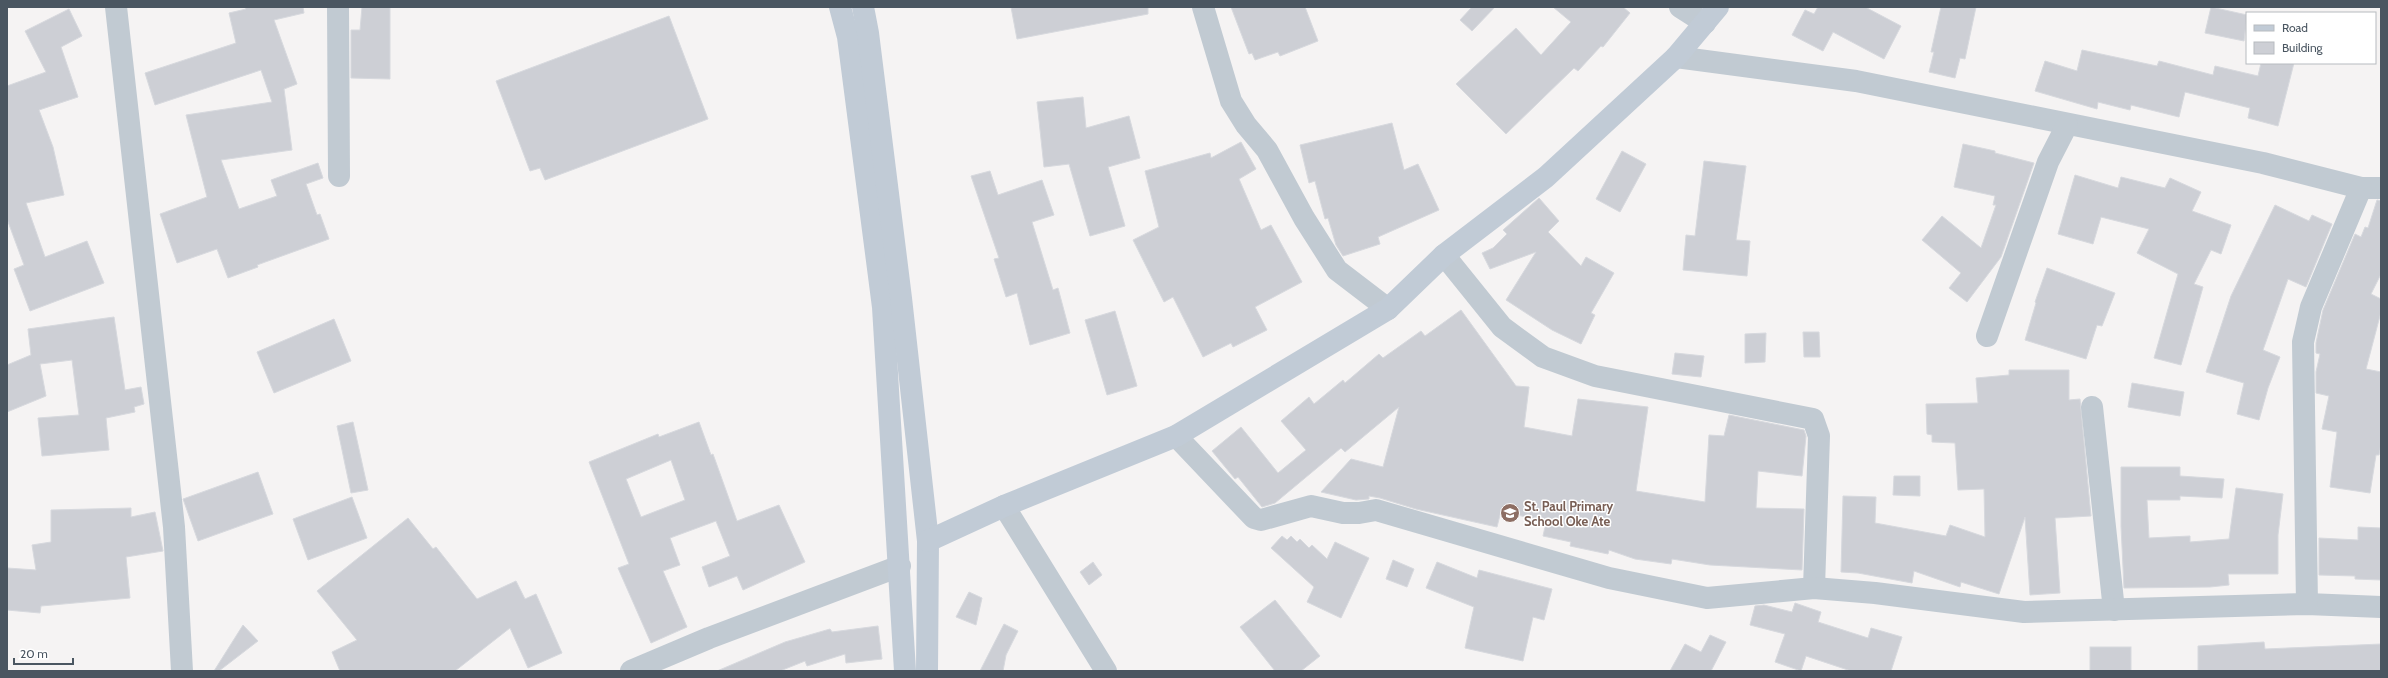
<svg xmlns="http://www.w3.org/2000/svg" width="2388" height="678" viewBox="0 0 2388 678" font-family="Cabin,sans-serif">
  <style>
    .building { fill: #cdcfd5; stroke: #d7d9de; fill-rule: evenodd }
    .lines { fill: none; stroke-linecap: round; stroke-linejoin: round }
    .street { stroke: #c1cad2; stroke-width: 22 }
    .secondary { stroke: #c1cbd6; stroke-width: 22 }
    .labels { text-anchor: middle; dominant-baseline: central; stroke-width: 3; stroke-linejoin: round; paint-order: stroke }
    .education-label { font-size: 13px; font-weight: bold; fill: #785e54; stroke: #fff; text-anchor: start }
  </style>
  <rect width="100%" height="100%" fill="#f5f3f3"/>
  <g class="building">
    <path d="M245,7H303L304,13L274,20L297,84L284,89L292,150L221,160L239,209L277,196L271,180L318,163L323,178L306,184L317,215L320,214L329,239L257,265L258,267L228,278L217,249L177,263L160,214L207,197L186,115L272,102L261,70L155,105L145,73L236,43L229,13L246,9Z"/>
    <path d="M362,7H390V79L351,78V30H360Z"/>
    <path d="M1011,7H1148V14L1017,39Z"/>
    <path d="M1231,7H1305L1318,41L1280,56L1278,52L1255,60L1252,53L1249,54Z"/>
    <path d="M1472,7H1495L1472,31L1460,20Z"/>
    <path d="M1553,7H1623L1630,13L1603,47L1601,46L1578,71L1574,68L1506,134L1456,84L1516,28L1541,55L1571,22Z"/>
    <path d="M1818,7H1865L1901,26L1884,59L1833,32L1823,51L1792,35L1805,10L1814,14Z"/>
    <path d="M1941,7H1976L1965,59L1960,58L1955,78L1929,72L1934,52H1931Z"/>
    <path d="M2211,7L2247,15L2244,41L2205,33Z"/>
    <path d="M69,9L82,36L61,47L78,97L39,110L53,147L64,195L26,203L45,257L87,241L104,283L30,311L14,269L24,265L7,219V86L46,72L25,31Z"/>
    <path d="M669,16L708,119L545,180L540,168L530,171L496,81Z"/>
    <path d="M2082,50L2157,66L2159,61L2213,75L2215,66L2258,76L2261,63H2294L2278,126L2248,118L2250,108L2185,92L2179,117L2131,105L2130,110L2098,102L2097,109L2035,91L2045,61L2077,71Z"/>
    <path d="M1083,97L1086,128L1129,116L1140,158L1108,167L1125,226L1090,236L1069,164L1044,167L1037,102Z"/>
    <path d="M1392,123L1404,170L1418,164L1439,210L1378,237L1380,244L1343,256L1336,245L1328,218L1325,219L1315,181L1309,183L1300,145Z"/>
    <path d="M1241,142L1256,169L1239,179L1261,230L1271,225L1302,282L1255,307L1267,330L1233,347L1231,343L1203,357L1173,297L1164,302L1133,240L1159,227L1145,171L1210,153L1211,158Z"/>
    <path d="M1963,144L1995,151V153L2034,163L2001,257L1967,302L1949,288L1961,273L1922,240L1942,216L1981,248L1996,205H1993L1995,196L1954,187Z"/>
    <path d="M1622,151L1646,164L1620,212L1596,199Z"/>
    <path d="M1704,161L1746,166L1736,240L1750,241L1747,276L1683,270L1686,235L1695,236Z"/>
    <path d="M990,171L998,195L1042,180L1054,215L1032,222L1053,290L1058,288L1070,333L1030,345L1017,293L1006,297L994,259L999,258L971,176Z"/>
    <path d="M2075,175L2118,188L2121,177L2165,188L2170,178L2201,192L2192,211L2231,225L2221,254L2211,250L2194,284L2203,287L2181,365L2154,358L2178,274L2137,253L2149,229L2101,217L2093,244L2058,234Z"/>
    <path d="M1539,198L1559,221L1548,232L1581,266L1586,257L1614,273L1591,313L1595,315L1581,344L1552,330L1506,300L1536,252L1490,269L1482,253L1493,248L1507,234L1503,230Z"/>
    <path d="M2377,200L2381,201V274L2371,294L2381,299V312L2366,369L2381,372V444L2379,455H2376L2370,493L2330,487L2337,432L2322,429L2329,396L2316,393V372L2320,354L2316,353V343L2323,310L2355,234L2361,237L2365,227L2368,228Z"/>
    <path d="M2275,205L2309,221L2312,215L2332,224L2306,287L2288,279L2263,350L2280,357L2268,388L2259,420L2237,414L2244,383L2206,372L2231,296Z"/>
    <path d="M2047,268L2115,293L2102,326L2097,325L2086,359L2025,340L2036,303L2035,302Z"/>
    <path d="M1461,310L1516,386L1529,387L1524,427L1572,436L1578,399L1648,407L1636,491L1705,502L1709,435L1724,436L1729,415L1804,430L1806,436L1802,476L1758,471L1756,508L1804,509L1802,570L1710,565L1672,559L1671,564L1635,559L1609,550L1608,554L1570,546L1571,542L1543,536L1546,522L1501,511L1497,527L1416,509L1380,498L1369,496V499L1356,500L1321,492L1351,459L1383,467L1399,407L1345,452L1341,448L1275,503L1262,507L1238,477L1235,479L1212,451L1241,427L1278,473L1306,450L1281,421L1309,397L1314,404L1343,380L1345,383L1379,354L1383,358L1421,331L1425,336Z"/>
    <path d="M1115,311L1137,386L1107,395L1085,320Z"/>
    <path d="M114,317L125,390L141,387L144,404L134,407L135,412L106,418L109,450L42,456L38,418L79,415L72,360L40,364L46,396L7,412V365L31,355L28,329Z"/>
    <path d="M334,319L351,361L274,393L257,352Z"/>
    <path d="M1803,332H1819L1820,357H1804Z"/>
    <path d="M1766,333L1765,362L1745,363V334Z"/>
    <path d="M1675,353L1704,356L1701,377L1672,374Z"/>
    <path d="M2009,370H2069V400L2080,399L2091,516L2055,518L2060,593L2030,595L2025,517L1999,594L1961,582L1960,587L1914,571L1912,583L1858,573L1841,572L1843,496L1876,497L1875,523L1946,536L1950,525L1985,537L1984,489L1958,490L1955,443L1932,442V435L1927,434L1926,404L1978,403L1976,378L2009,375Z"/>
    <path d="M2132,383L2184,392L2180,416L2128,407Z"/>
    <path d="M353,422L368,490L351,493L337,426Z"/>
    <path d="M699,422L711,455L713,454L737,521L779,505L805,562L743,590L737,576L709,587L702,567L730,556L716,521L670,538L680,565L663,571L687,627L651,643L618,568L629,564L589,462L658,434L659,437ZM671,460L685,500L641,517L626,479Z"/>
    <path d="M2121,467H2180V476L2224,479L2222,498L2180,496V500H2147L2149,538L2190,536V542L2229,539L2236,488L2283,494L2278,535V574H2228L2229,585L2210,587L2124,588L2121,526Z"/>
    <path d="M258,472L273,514L198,541L183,499Z"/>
    <path d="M1894,476H1920V496L1893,495Z"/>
    <path d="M352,497L367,538L308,560L293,519Z"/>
    <path d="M131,508V517L155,512L163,551L126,557L130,598L41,606L40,613L7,610V568L36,570L32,545L51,542V510Z"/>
    <path d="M408,518L433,549L436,547L477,599L516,581L525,599L536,594L562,653L528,668L510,628L455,671H340L332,652L357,640L317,591Z"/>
    <path d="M2358,527L2381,528V580L2355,579V576L2319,575V538L2358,540Z"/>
    <path d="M1282,536L1287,540L1291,536L1297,542L1300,539L1309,548L1312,545L1327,559L1335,542L1369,558L1341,618L1307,602L1314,587L1271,548Z"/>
    <path d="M1393,560L1414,569L1407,587L1386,579Z"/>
    <path d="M1093,562L1102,575L1089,585L1080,572Z"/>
    <path d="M1437,562L1477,578L1479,570L1552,589L1544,620L1533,617L1523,661L1465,648L1474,607L1426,588Z"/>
    <path d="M969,592L982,598L976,625L956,617Z"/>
    <path d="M1275,600L1320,656L1301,671H1275L1240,627Z"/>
    <path d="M1795,603L1821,612L1818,622L1868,638L1871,628L1902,637L1891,671H1851L1806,656L1801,671L1775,662L1785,634L1750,625L1755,606L1764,605L1792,612Z"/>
    <path d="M1004,624L1018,631L1006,655L1003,671H980Z"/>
    <path d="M243,625L258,641L219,671H214Z"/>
    <path d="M878,626L882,659L846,663L845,654L807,666L805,661L780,671H717L785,642L830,629L832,632Z"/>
    <path d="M1710,635L1726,642L1711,671H1670L1685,644L1701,652Z"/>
    <path d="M2264,642L2265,649L2381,644V671H2198V646Z"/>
    <rect x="2090" y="647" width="41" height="24"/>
  </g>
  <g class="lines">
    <g class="street">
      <path d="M116,7L174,527L182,671"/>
      <path d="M338,7L339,176"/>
      <path d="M1203,7L1231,101L1246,125L1267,150L1304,218L1337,270L1388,309"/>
      <path d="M1680,7L1705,23"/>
      <path d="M1676,57L1856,81L2263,163L2361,188H2381"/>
      <path d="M1444,255L1502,327L1543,357L1595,376L1813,419L1819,436L1814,588"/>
      <path d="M1987,336L2048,162L2067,125"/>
      <path d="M2092,407L2114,610"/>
      <path d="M1176,436L1254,518L1261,520L1311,506L1343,513H1359L1376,510L1609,578L1707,598L1814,588L1875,593L2024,612L2307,604L2381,607"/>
      <path d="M1004,506L1106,671"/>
      <path d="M2307,604L2303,342L2311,307L2361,188"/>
      <path d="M631,671L709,638L900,566"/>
    </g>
    <g class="secondary">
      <path d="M840,7L848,37L883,307L905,671"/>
      <path d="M863,7L868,33L901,298L928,541L927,671"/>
      <path d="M928,541L1004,506L1176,436L1388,309L1444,255L1546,177L1676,57L1718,7"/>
    </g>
  </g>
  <defs>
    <g id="school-disc" transform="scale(1)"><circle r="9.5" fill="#8d6e63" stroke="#fff"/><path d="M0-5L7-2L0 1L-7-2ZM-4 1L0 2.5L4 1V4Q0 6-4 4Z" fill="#fff"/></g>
  </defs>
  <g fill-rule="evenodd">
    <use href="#school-disc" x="1510" y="513"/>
  </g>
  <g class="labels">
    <g class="education-label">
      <text x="1524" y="506">St. Paul Primary<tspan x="1524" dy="15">School Oke Ate</tspan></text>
    </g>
  </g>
  <rect width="2388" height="678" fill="none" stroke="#4a5661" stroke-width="16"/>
  <rect x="2246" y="12" width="130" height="52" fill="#ffffff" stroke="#b7bbc0"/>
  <rect x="2254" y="25" width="20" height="6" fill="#c1cbd6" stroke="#b7bbc0"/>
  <text x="2282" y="32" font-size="12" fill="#4a5661">Road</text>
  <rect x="2254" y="42" width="20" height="12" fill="#cdcfd5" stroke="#b7bbc0"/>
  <text x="2282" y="52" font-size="12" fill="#4a5661">Building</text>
  <path d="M14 658v6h59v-6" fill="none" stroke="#4a5661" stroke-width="2"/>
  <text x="20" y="658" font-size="12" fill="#4a5661" stroke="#ffffff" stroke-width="3" paint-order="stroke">20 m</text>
</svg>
